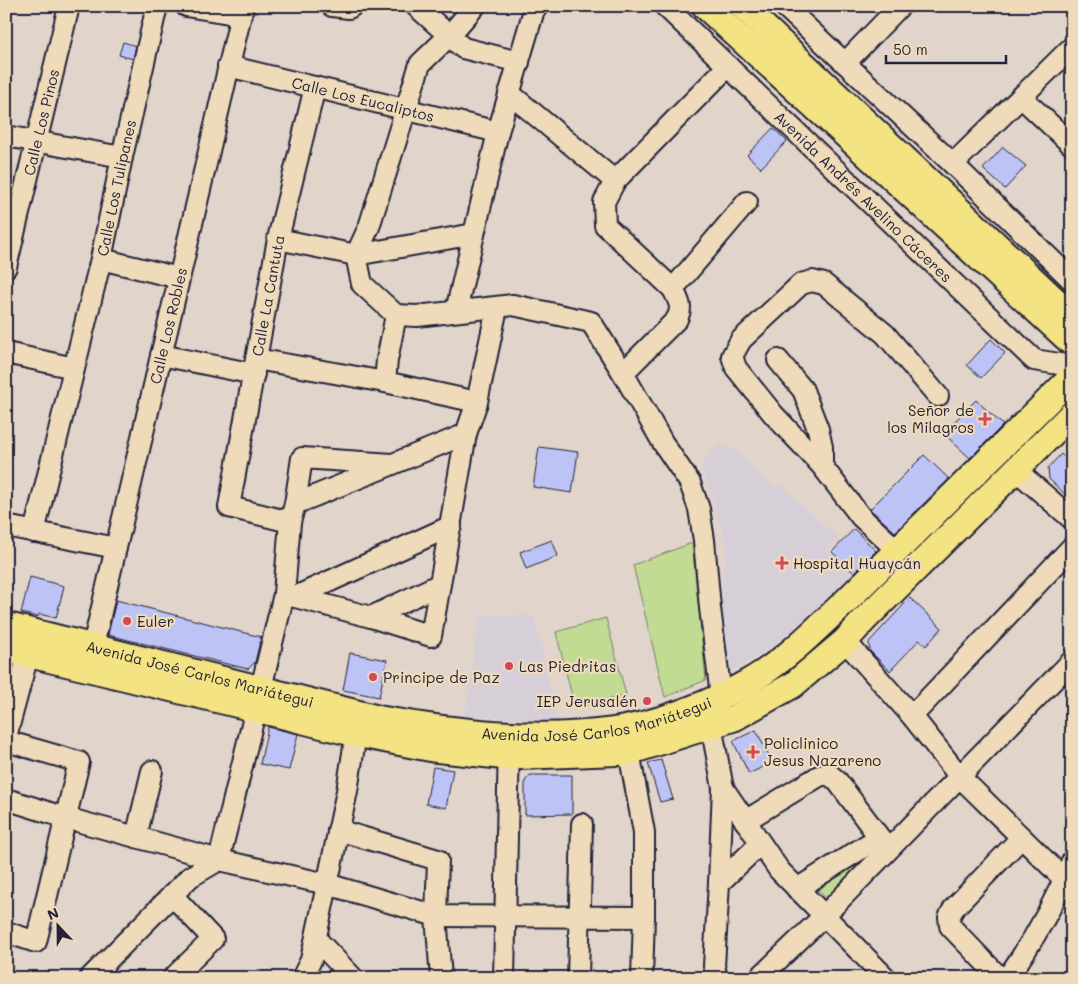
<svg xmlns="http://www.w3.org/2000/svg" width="1078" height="984" viewBox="0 0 1078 984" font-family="Mali,sans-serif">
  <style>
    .built { fill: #d6cfd8 }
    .green { fill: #c1db92; stroke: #727e66 }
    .building { fill: #bdc3f5; stroke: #22223b }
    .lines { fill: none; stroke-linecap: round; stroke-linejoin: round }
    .minor-casing { stroke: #22223b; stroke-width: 24 }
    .major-casing { stroke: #22223b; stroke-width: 29 }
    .minor { stroke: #efdbb9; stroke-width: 20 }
    .major { stroke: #f4e382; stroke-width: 25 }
    .poi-dot { fill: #d1495b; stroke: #efdbb9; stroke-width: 2 }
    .labels { text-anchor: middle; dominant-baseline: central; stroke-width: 4.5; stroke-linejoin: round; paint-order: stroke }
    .street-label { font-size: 15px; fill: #22223b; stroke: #efdbb9 }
    .poi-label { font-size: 15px; fill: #22223b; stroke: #efdbb9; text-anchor: start }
  </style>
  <rect width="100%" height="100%" fill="#e0d4cb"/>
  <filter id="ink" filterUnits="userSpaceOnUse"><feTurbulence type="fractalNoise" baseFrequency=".02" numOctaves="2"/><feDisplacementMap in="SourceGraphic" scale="10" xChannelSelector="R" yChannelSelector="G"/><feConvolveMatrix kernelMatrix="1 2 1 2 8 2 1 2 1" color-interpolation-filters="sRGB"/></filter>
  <g filter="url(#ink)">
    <g class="built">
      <path d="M720,444L733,449L776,489L781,485L838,539L828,551L856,577L793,631L769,649L729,672L719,616L727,545L701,465Z"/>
      <path d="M479,615L534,616L558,722L465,715Z"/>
    </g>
    <g class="green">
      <path d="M692,543L706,680L665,697L633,565Z"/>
      <path d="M606,618L626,695L575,708L556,632Z"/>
      <path d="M891,836L827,900L813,884Z"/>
    </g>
    <g class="building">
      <path d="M123,42L136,46L133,59L119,55Z"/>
      <path d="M773,128L787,141L761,168L747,155Z"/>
      <path d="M1003,147L1026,166L1005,189L983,169Z"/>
      <path d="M991,339L1005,353L981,378L967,365Z"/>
      <path d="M976,400L1003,425L970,458L943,433Z"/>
      <path d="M539,447L578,452L572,493L533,487Z"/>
      <path d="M1061,454L1072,464V501L1049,479L1048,468Z"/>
      <path d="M924,455L949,479L895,532L870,509Z"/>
      <path d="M854,529L876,551L854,573L832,552Z"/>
      <path d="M552,540L558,556L526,569L520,552Z"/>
      <path d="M30,577L64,586L56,618L39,614L38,617L21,613Z"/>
      <path d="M910,598L942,628L926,646L919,640L890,671L870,651L869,642Z"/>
      <path d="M116,600L261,637L255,662L248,669L108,635Z"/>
      <path d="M350,653L387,660L379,697L343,690Z"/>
      <path d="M268,727L298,734L289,770L260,764Z"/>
      <path d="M756,730L772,762L749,774L733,741Z"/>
      <path d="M661,760L673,799L660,802L648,763Z"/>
      <path d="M433,767L453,770L446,808L426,804Z"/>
      <path d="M530,775H572V814L525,815V781Z"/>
    </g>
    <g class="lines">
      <g class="minor-casing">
        <g id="minor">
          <path d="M186,6L241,15"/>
          <path d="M332,6L349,8L352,6"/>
          <path d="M416,6L463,48L519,62"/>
          <path d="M475,6L448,37L420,64L369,227L356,255L362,284L396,315L417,316L513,305L591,322L623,373L663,443L690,483L699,509L704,540L710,608L721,696"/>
          <path id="s1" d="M665,6L1034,360L1072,366"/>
          <path d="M784,6L953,164L1072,280"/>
          <path d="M845,63L900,6"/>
          <path id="s2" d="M228,66L498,132"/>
          <path d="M509,93L615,181"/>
          <path d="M1021,97L1072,145"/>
          <path d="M6,136L122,157"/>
          <path d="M953,164L1072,47"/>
          <path d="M278,239L356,255L474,234"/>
          <path d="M101,259L179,278"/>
          <path id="s3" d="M6,267L69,6"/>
          <path d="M673,289L747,202"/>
          <path d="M456,311L498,132L534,10L538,6"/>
          <path d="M396,315L387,360L385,382L477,402"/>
          <path d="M6,353L74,368"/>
          <path d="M161,355L254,374"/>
          <path d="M256,359L385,382"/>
          <path d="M778,360L803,390L818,429L822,447V466"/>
          <path d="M623,373L677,319C683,306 679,302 673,289L605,225L604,202L615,181L728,66"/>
          <path d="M1017,471L1072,519"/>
          <path d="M295,504L466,434"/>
          <path id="s4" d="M290,522L229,507L278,239L315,87"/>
          <path d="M6,526L116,548"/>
          <path id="s5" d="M34,532L101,259L122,157L157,6"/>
          <path d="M898,551L861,517L822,466L774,415L736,368L732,356L741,340L801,284L812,281L824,284L885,334L938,396"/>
          <path d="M284,594L371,617L431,636L466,434L477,402L497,308"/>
          <path d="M295,597L451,526"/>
          <path d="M371,617L440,584"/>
          <path d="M845,641L912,716L960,777L1072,887"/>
          <path id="s6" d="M93,646L243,6"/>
          <path d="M912,716L1072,547"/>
          <path d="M711,725L723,788L719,883L714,966L717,978"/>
          <path d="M6,737L28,655"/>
          <path d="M6,741L79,762L36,942L6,932"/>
          <path d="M629,752L644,832V917L642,978"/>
          <path d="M723,788L779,870L886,978"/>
          <path d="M6,799L66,818L136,837L219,860L327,884L436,916L644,917"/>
          <path d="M745,821L819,776L829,774L838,782L888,849"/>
          <path d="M338,830L438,860L436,916L441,978"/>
          <path d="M136,837L152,771"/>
          <path d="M719,883L760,844"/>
          <path d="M797,889L878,838"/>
          <path d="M172,895L213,939L173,978"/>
          <path d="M316,939L353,978"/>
          <path d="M90,978L190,877L219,860L284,594L290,522L295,504L302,458L392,464"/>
          <path d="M302,978L311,960L347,791L356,734"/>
          <path d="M504,978L509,742"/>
          <path d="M578,978L582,824"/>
          <path d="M759,978L824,916L1072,661"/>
          <path d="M1000,978L950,926L949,917L954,908L1021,838"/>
          <path d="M1007,978C1033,942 1055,902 1072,861"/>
        </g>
      </g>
      <g class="major-casing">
        <g id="major">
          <path d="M705,6L1072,343"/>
          <path d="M742,6L1072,316"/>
          <path id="s7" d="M6,625L381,719C456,732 535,741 611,731C654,725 713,703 750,681C786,660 816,629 846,601L1072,377"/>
          <path d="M6,649L256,709L356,734L433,749L508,757L629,752L734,718L793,685L845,641L865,619L1072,414"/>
        </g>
      </g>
      <use href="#minor" class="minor"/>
      <use href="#major" class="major"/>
    </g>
  </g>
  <g class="poi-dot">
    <path d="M982.5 411.5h5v5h5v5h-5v5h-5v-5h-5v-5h5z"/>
    <path d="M779.5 555.5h5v5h5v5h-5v5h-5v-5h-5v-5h5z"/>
    <circle cx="127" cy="621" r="5"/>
    <circle cx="509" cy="666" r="5"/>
    <circle cx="373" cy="677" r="5"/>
    <circle cx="647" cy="701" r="5"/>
    <path d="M750.5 744.5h5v5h5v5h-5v5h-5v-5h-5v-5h5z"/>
  </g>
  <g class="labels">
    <g class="street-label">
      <text stroke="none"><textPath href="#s2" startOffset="139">Calle Los Eucaliptos</textPath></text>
      <text stroke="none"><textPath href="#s3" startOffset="149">Calle Los Pinos</textPath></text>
      <text stroke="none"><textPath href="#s5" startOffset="354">Calle Los Tulipanes</textPath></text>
      <text stroke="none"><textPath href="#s1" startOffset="275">Avenida Andrés Avelino Cáceres</textPath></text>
      <text stroke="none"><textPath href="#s4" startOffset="278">Calle La Cantuta</textPath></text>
      <text stroke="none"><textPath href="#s6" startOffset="329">Calle Los Robles</textPath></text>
      <text stroke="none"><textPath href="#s7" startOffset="200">Avenida José Carlos Mariátegui</textPath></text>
      <text stroke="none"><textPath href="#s7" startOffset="605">Avenida José Carlos Mariátegui</textPath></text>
    </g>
    <g class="poi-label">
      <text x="974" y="410" text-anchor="end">Señor de<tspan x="974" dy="17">los Milagros</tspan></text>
      <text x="793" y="563">Hospital Huaycán</text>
      <text x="137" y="621">Euler</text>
      <text x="519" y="666">Las Piedritas</text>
      <text x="383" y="677">Principe de Paz</text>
      <text x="637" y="701" text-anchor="end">IEP Jerusalén</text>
      <text x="764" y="743">Policlinico<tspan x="764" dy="17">Jesus Nazareno</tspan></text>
    </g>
  </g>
  <rect width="1078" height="984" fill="none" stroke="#efdbb9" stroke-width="25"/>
  <rect x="12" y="12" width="1053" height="959" fill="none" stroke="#22223b" stroke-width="2" filter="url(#ink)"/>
  <g transform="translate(58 926) rotate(338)" stroke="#efdbb9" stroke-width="4" paint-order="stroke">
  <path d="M0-4L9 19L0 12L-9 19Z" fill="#22223b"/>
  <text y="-8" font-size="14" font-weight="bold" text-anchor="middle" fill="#22223b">N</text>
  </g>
  <path d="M886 55v8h120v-8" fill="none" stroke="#22223b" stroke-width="2.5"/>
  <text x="893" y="55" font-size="15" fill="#22223b" stroke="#efdbb9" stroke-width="4" paint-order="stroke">50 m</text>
</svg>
